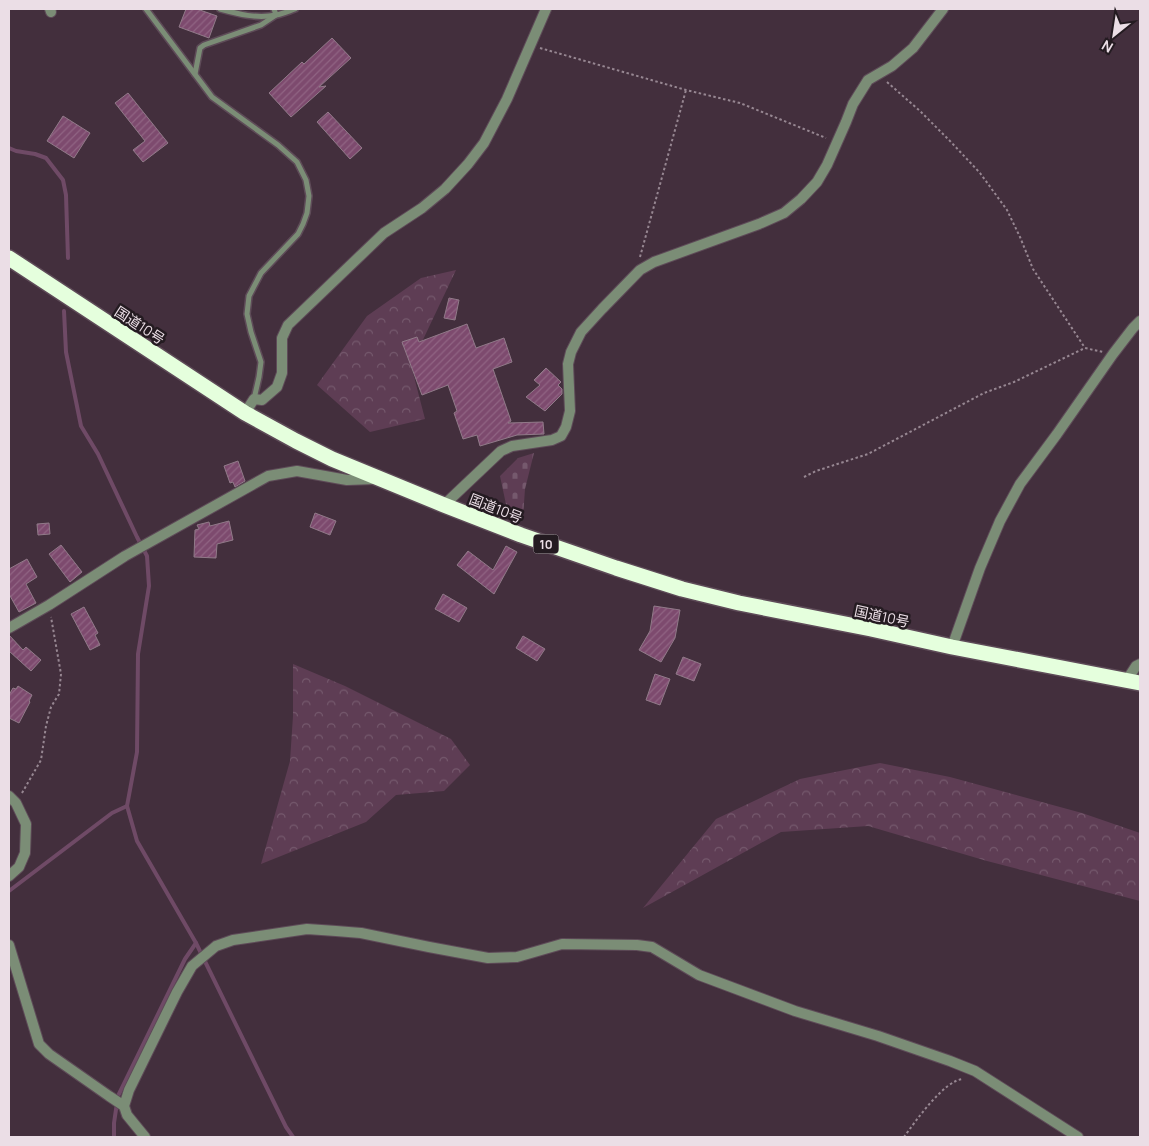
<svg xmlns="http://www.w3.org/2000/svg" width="1149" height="1146" viewBox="0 0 1149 1146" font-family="Manrope,'Noto Sans JP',sans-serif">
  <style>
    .forest { fill: url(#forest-crowns) }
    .cemetery { fill: url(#cemetery-stones) }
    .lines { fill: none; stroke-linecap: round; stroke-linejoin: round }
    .stream { stroke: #6f4a66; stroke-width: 4 }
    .building { fill: url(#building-hatch); stroke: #917a89 }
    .lane-casing { stroke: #5e4b58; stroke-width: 8 }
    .street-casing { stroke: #5e4b58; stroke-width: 12 }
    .highway-casing { stroke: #5e4b58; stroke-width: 18 }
    .path { stroke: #978792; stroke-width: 2; stroke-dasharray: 2.5 2.5; stroke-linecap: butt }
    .lane { stroke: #7b8d76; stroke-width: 5 }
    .street { stroke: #7b8d76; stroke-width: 10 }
    .highway { stroke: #e5ffdd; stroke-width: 15 }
    .labels { text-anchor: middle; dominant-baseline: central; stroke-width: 5; stroke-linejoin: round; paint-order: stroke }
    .shield { fill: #241b21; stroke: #afa4ab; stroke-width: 1 }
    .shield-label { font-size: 12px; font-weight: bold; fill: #ebdee6 }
    .street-label { font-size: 14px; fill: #ebdee6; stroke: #241b21 }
  </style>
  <defs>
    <pattern id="forest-crowns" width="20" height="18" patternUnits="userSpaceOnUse" patternTransform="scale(1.25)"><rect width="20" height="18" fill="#5e3d54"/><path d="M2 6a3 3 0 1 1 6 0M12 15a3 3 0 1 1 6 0" fill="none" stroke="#75596d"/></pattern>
    <pattern id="cemetery-stones" width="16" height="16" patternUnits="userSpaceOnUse" patternTransform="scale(1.25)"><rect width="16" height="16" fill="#5e3d54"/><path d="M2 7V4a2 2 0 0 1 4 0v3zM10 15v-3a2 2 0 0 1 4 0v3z" fill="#75596d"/></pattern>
    <pattern id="building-hatch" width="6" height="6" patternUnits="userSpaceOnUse" patternTransform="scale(1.25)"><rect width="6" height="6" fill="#7d4a6e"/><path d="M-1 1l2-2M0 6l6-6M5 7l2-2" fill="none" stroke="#906483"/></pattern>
  </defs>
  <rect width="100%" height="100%" fill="#432f3d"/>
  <g class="forest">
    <path d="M456,270L411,365L425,419L370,432L317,385L367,316L421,278Z"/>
    <path d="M293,664L345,686L451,739L470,765L444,791L396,795L366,822L261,864L290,761L293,716Z"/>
    <path d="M880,763L950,777L1082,813L1140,833V901L987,861L868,826L781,832L643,908L716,819L800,779Z"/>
  </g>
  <path class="cemetery" d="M534,453L525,489L523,517L507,509L500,476L518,458Z"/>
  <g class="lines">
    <g class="stream">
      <path d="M9,148L16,151L35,154L46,158L63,180L66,195L68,258"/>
      <path d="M64,311L66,352L81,426L98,454L137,537L147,556L149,586L138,654L137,752L127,806L137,841L196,943L286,1127L293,1137"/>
      <path d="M9,891L112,813L127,806"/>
      <path d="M114,1137V1123L118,1096L185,959L196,943"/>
    </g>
  </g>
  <g class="building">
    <path d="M186,9H197L217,16L209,38L179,27Z"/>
    <path d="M332,38L351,58L319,87L326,86L291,117L269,93L302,62L304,64Z"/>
    <path d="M128,93L168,143L143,162L133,150L145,141L115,103Z"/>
    <path d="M328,112L362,148L350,159L317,122Z"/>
    <path d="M63,116L90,133L74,158L47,141Z"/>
    <path d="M449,298L459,300L455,320L444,318Z"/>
    <path d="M467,324L476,348L504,338L512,362L493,369L511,421L508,423L543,422L544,434L517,435L480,446L477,435L463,439L454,413L457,411L448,385L422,395L402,342L417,337L419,342Z"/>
    <path d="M546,368L561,382L558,385L562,389V394L545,411L526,397L540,385L534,380Z"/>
    <path d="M238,461L245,481L235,487L233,482L230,483L224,466Z"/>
    <path d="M315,513L336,521L330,535L310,527Z"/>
    <path d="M229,521L233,540L217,544L216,558L194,557L195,530L199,529L197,525L209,522L210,526Z"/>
    <path d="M49,523L50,534L38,535L37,524Z"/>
    <path d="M61,545L82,572L70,582L49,554Z"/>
    <path d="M506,546L517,552L494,594L457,565L468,551L493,570Z"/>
    <path d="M27,559L37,577L26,584L36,603L19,612L9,594V569Z"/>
    <path d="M443,594L467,608L459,622L435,609Z"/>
    <path d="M654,606L680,610L675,638L661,662L639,650L650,631Z"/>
    <path d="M84,607L98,633L95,635L100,645L90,650L71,614Z"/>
    <path d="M9,635L23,650L26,647L41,660L31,671L9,651Z"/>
    <path d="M523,636L545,649L537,661L516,648Z"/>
    <path d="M683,657L701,664L694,681L676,674Z"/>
    <path d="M655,674L670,679L660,705L646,700Z"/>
    <path d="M18,686L32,695L29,701L30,702L19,723L9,718V695L13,688L16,689Z"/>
  </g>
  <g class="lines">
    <g class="lane-casing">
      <g id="lane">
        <path d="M146,9L212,97L278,145L297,162L306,180L309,196L307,213L303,224L298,234L261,273L249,296L247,314L251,332L261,362L259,377L254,399"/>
        <path d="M220,9C238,14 257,19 276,15C283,14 289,11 295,9"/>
        <path d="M195,74L200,48L204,45L261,25L276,15L274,9"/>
      </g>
    </g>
    <g class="street-casing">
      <g id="street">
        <path d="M50,9L51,12"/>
        <path d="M245,413L254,399L262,400L277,387L282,373V338L288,325L384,233L422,208L445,189L468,164L484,143L507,99L546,9"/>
        <path d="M444,505L501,451L512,446L552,440L561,436L566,427L570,411L568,364L571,352L581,332L602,309L640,270L654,262L759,224L784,213L801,199L817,182L827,165L846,122L853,104L868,80L892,66L913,48L943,9"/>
        <path d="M9,628L49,605L125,556L268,476L297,471L347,480L375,479"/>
        <path d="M952,647L980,568L1000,521L1020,484L1057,434L1113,354L1133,328L1140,321"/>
        <path d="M1127,680L1136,666L1140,664"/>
        <path d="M9,796L16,803L26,824L25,853L19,867L9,876"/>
        <path d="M9,945L39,1044L49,1054L109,1096L124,1106"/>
        <path d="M145,1137L127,1115L124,1106L129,1090L177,992L192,966L216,946L233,940L307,929L336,931L361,933L429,947L488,958L517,957L562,944L637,945L652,947L699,975L795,1011L878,1036L950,1061L975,1071L1078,1137"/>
      </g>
    </g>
    <g class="highway-casing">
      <path id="highway" d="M9,258L245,413L296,441L332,459L444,505L521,535L616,568L682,589L739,603L871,629L952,647L1140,683"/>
    </g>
    <g class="path">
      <path d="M540,48L686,90L740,103L826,138"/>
      <path d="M887,82L920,111L950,141L980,173L1007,210L1020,237L1033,269L1085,348"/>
      <path d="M640,257L686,90"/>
      <path d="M804,477L816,471L868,454L984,393L1014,382L1085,348L1103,352"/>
      <path d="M22,793L41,760L46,726L51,707L59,694L61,674L51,617"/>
      <path d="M904,1137C915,1122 944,1080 963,1079"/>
    </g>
    <use href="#lane" class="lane"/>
    <use href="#street" class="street"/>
    <use href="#highway" class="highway"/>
  </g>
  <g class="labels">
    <rect class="shield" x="533.5" y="534.5" width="25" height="19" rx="4"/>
    <g class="shield-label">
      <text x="546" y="544">10</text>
    </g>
    <g class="street-label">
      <text transform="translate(140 325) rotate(33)">国道10号</text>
      <text transform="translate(496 508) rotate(21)">国道10号</text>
      <text transform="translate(882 616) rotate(12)">国道10号</text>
    </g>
  </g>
  <rect width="1149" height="1146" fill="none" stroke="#ebdee6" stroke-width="20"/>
  <g transform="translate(1114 35) rotate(210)" stroke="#241b21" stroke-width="4" paint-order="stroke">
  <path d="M0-4L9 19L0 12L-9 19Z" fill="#ebdee6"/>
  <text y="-8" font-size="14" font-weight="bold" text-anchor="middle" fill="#ebdee6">N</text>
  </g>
</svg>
